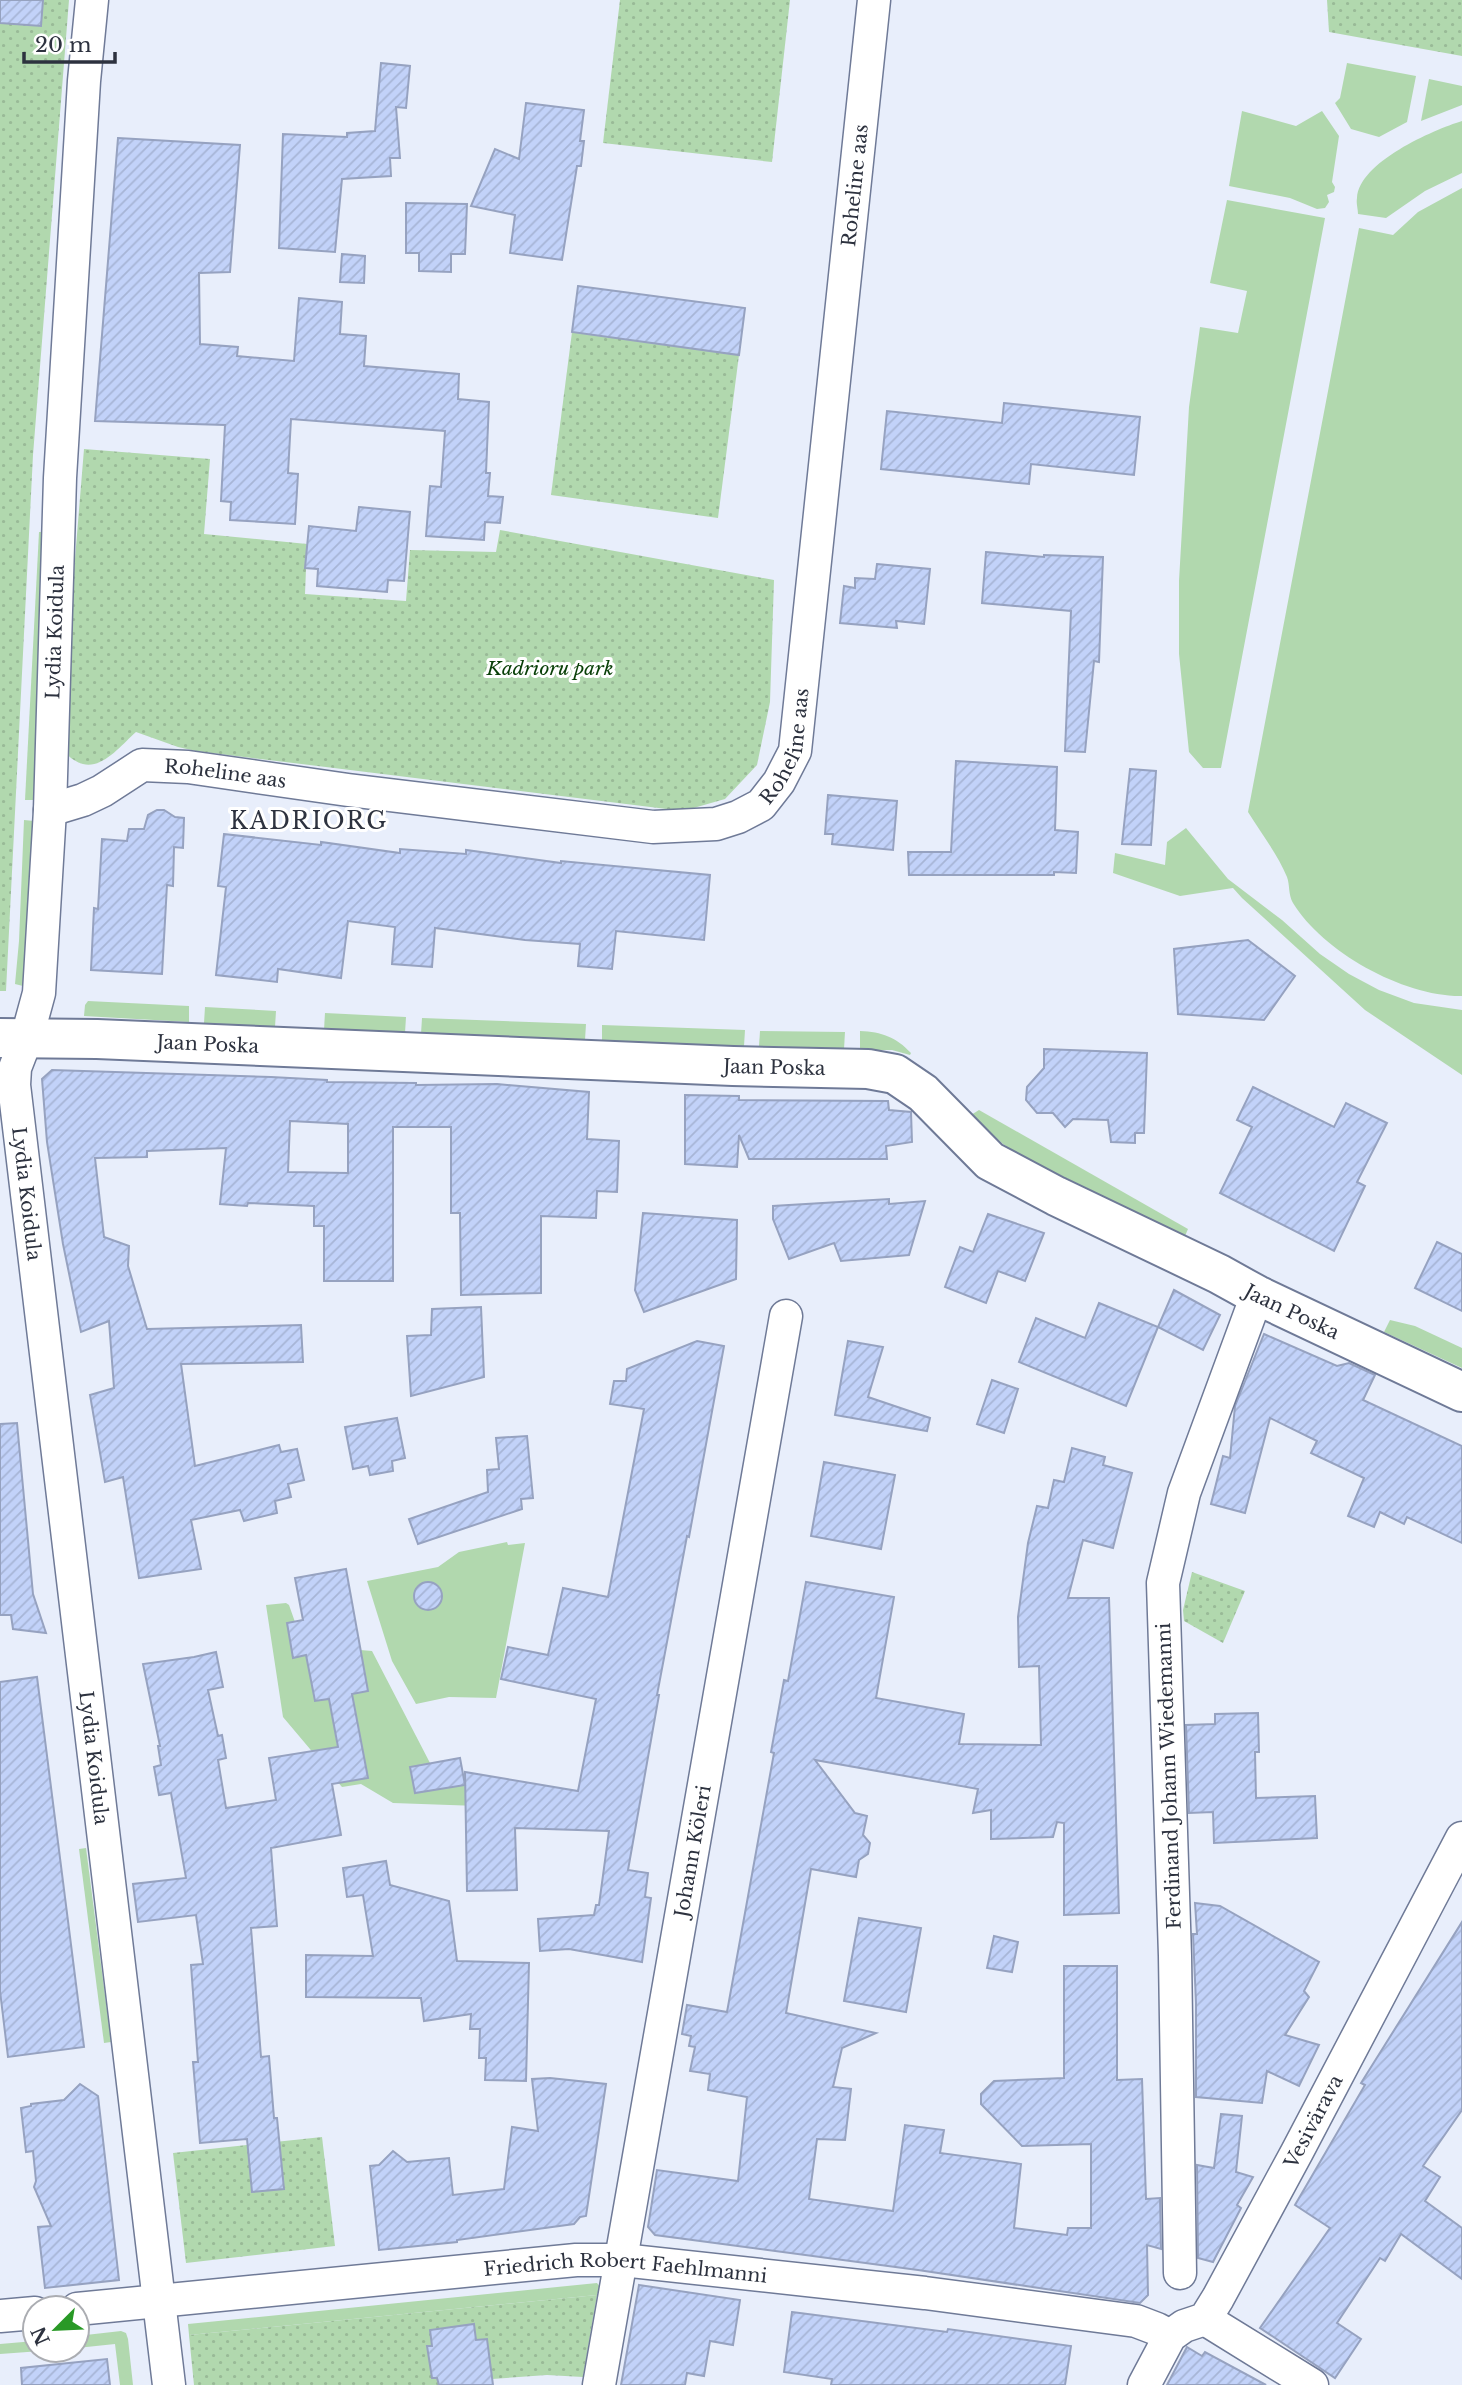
<svg xmlns="http://www.w3.org/2000/svg" width="1462" height="2385" viewBox="0 0 1462 2385" font-family="'Libre Baskerville',serif">
  <style>
    .grass { fill: #b1d8ae }
    .park { fill: url(#park-dots) }
    .building { fill: url(#building-hatch); stroke: #96a2c0; stroke-width: 2; fill-rule: evenodd }
    .lines { fill: none; stroke-linecap: round; stroke-linejoin: round }
    .minor-casing { stroke: #6f7a97; stroke-width: 35 }
    .tertiary-casing { stroke: #6f7a97; stroke-width: 42 }
    .minor { stroke: #fff; stroke-width: 32 }
    .tertiary { stroke: #fff; stroke-width: 38 }
    .labels { text-anchor: middle; dominant-baseline: central; stroke-width: 6; stroke-linejoin: round; paint-order: stroke }
    .street-label { font-size: 19px; fill: #2d323f; stroke: #fff }
    .park-label { font-size: 19px; font-style: italic; fill: #083f07; stroke: #fff }
    .quarter-label { font-size: 23px; letter-spacing: 2px; fill: #2d323f; stroke: #fff }
  </style>
  <defs>
    <pattern id="park-dots" width="8" height="8" patternUnits="userSpaceOnUse" patternTransform="scale(1.75)"><rect width="8" height="8" fill="#b1d8ae"/><path d="M2 2h.1M6 6h.1" fill="none" stroke="#99ba97" stroke-width="1.8" stroke-linecap="round"/></pattern>
    <pattern id="building-hatch" width="6" height="6" patternUnits="userSpaceOnUse" patternTransform="scale(1.75)"><rect width="6" height="6" fill="#c2d2f9"/><path d="M-1 1l2-2M0 6l6-6M5 7l2-2" fill="none" stroke="#a7b5d6"/></pattern>
  </defs>
  <rect width="100%" height="100%" fill="#e8eefb"/>
  <g class="grass">
    <path d="M1347,63L1416,76L1407,122L1379,137L1351,129L1335,103L1340,98Z"/>
    <path d="M1429,79L1462,86V105L1421,121Z"/>
    <path d="M1242,111L1296,126L1322,111L1339,136L1332,182L1335,187L1334,192L1327,195L1329,202L1325,208L1317,209L1290,198L1229,186Z"/>
    <path d="M1462,121V173L1425,191L1386,218L1358,214C1358,209 1356,203 1357,198C1359,162 1433,130 1462,121Z"/>
    <path d="M1462,188V996C1404,997 1323,952 1293,903C1288,894 1290,885 1287,877C1278,855 1261,833 1248,812L1359,228L1393,235L1418,212Z"/>
    <path d="M1227,200L1325,218L1221,768H1203L1189,752L1179,654V581L1189,407L1200,327L1238,333L1247,291L1210,283Z"/>
    <path d="M39,532H50L35,800H25Z"/>
    <path d="M24,820L34,821L26,975L23,986L15,984L19,941Z"/>
    <path d="M1186,828L1228,879L1282,920L1320,954L1349,974L1379,990L1414,1003L1462,1010V1075L1365,1010L1242,898L1233,888L1180,896L1113,873L1115,853L1165,865L1167,842Z"/>
    <path d="M88,1001L189,1006V1022L84,1016L85,1005Z"/>
    <path d="M205,1007L276,1011L275,1027L204,1023Z"/>
    <path d="M325,1013L406,1017L405,1033L324,1030Z"/>
    <path d="M422,1018L586,1024L585,1040L421,1034Z"/>
    <path d="M602,1025L745,1030L744,1046L602,1041Z"/>
    <path d="M760,1031L845,1032L844,1049L759,1046Z"/>
    <path d="M860,1031C882,1032 896,1037 911,1053L910,1055L892,1050H860Z"/>
    <path d="M979,1110L1188,1229L1185,1236L1021,1156L1003,1144L971,1115Z"/>
    <path d="M1390,1320L1415,1326L1462,1348V1368L1384,1332Z"/>
    <path d="M507,1542L508,1545L525,1543L496,1698L449,1697L416,1704L392,1661L367,1581L438,1567L459,1552Z"/>
    <path d="M286,1603L289,1605L295,1622L287,1624L293,1657L306,1655L315,1701L334,1698L335,1734L344,1782L368,1777L359,1731L347,1695L360,1650L372,1651L430,1763L410,1767L415,1793L465,1785L464,1778L483,1780L478,1806L393,1803L361,1784L342,1787L283,1717L266,1605Z"/>
    <path d="M86,1848L111,2042L104,2043L79,1849Z"/>
    <path d="M597,2283L600,2287L597,2295L189,2335L188,2324Z"/>
    <path d="M121,2331L126,2333L128,2339L133,2385H120L115,2344L77,2348V2336Z"/>
    <path d="M35,2341V2350H45L47,2356L41,2351L0,2354V2344Z"/>
  </g>
  <g class="park">
    <path d="M0,0H69L33,455L6,991H0Z"/>
    <path d="M620,0H790L772,162L603,143Z"/>
    <path d="M1327,0H1462V56L1329,32Z"/>
    <path d="M572,332L739,355L718,518L551,495Z"/>
    <path d="M84,449L210,459L204,534L307,544L305,594L406,601L410,550L496,552L500,530L774,580L770,702L757,765L725,799L683,811L196,751L178,747L136,732C119,747 98,776 74,760C66,755 64,751 60,742Z"/>
    <path d="M1192,1572L1245,1591L1223,1643L1184,1621L1183,1610Z"/>
    <path d="M322,2137L335,2246L186,2263L173,2153Z"/>
    <path d="M597,2295L583,2377L547,2375L492,2379L487,2339L476,2340L474,2324L430,2330L432,2346L427,2347L432,2378H437L439,2385H194L189,2335Z"/>
  </g>
  <g class="building">
    <path d="M0,0H43L41,26L0,23Z"/>
    <path d="M381,63L410,66L406,108L396,107L400,158H390L391,176L342,179L335,252L279,248L283,134L347,137V133L375,131Z"/>
    <path d="M526,103L584,110L580,141H584L581,166H577L562,260L510,253L515,215L471,206L495,149L519,159Z"/>
    <path d="M118,138L240,145L230,272L199,273L200,344L238,347L237,356L294,361L299,298L342,302L340,334L366,336L364,366L459,374L458,399L489,402L486,473H490L488,496L503,497L500,523L485,522L484,540L426,536L430,486L441,487L445,431L291,419L288,473L298,474L295,524L230,520L231,502L221,501L225,425L95,421Z"/>
    <path d="M406,203L467,204L465,254H451V272L419,271V253H406Z"/>
    <path d="M342,254L365,256L364,283L340,282Z"/>
    <path d="M578,286L745,308L739,355L572,332Z"/>
    <path d="M1004,403L1140,417L1134,475L1031,464L1029,484L881,469L887,411L1002,423Z"/>
    <path d="M359,507L410,512L404,581L388,580L387,592L317,586L318,569L305,568L309,526L356,531Z"/>
    <path d="M986,552L1044,557V555L1103,557L1099,662L1094,661L1085,752L1065,751L1071,611L982,603Z"/>
    <path d="M877,564L930,569L924,624L896,621L897,628L840,623L844,586L855,588V578L875,579Z"/>
    <path d="M956,761L1057,767L1055,830L1078,832L1076,873L1054,872V875H909L908,852H951Z"/>
    <path d="M1130,769L1156,771L1151,845L1122,844Z"/>
    <path d="M828,795L897,801L893,850L832,844L833,834H825Z"/>
    <path d="M157,810H164L175,817L184,818L183,848L174,847L173,886L167,885L162,974L91,970L94,908L98,909L102,839L127,841L129,829H144L148,815Z"/>
    <path d="M224,834L321,845V842L400,853V849L466,854V850L561,863V861L710,875L704,940L616,931L612,969L578,966L580,944L525,940L435,928L432,967L392,964L395,927L348,921L341,978L278,969L277,982L216,975L226,887L218,886Z"/>
    <path d="M1248,940L1295,976L1264,1020L1178,1014L1174,949Z"/>
    <path d="M1044,1049L1147,1053L1144,1133H1135V1143L1111,1142L1108,1120L1073,1119L1065,1127L1053,1113H1037L1026,1100L1027,1087L1044,1068Z"/>
    <path d="M52,1070L271,1077L327,1080V1082L416,1083V1085L497,1084L589,1092L587,1139L619,1141L617,1192L597,1191L596,1218L541,1216V1293L461,1295L460,1213H451V1127H393V1281H324V1226H314V1206L248,1203L247,1206L220,1204L226,1148L147,1151V1157L95,1158L104,1237L129,1246L128,1266L147,1329L301,1325L303,1362L181,1364L195,1466L279,1445L281,1452L297,1449L304,1480L288,1484L291,1497L275,1501L277,1513L244,1521L240,1510L191,1520L201,1569L139,1578L123,1477L105,1482L90,1395L114,1388L109,1321L81,1332L63,1244L47,1142L42,1079ZM290,1121L348,1124V1173L288,1172Z"/>
    <path d="M1253,1087L1334,1127L1346,1103L1387,1123L1357,1182L1365,1186L1334,1251L1220,1193L1252,1127L1237,1120Z"/>
    <path d="M685,1095L739,1096V1100L888,1101L889,1110L911,1112L912,1142L886,1146L887,1159H749L739,1135L737,1167L685,1164Z"/>
    <path d="M889,1199V1204L925,1201L909,1255L841,1261L834,1243L789,1259L773,1219V1206Z"/>
    <path d="M643,1213L737,1220L736,1279L644,1312L635,1290Z"/>
    <path d="M988,1214L1044,1233L1025,1281L998,1271L986,1303L945,1287L960,1247L973,1252Z"/>
    <path d="M1437,1242L1462,1254V1311L1415,1288Z"/>
    <path d="M1174,1290L1220,1315L1203,1350L1158,1327Z"/>
    <path d="M1099,1303L1158,1327L1126,1406L1019,1362L1036,1318L1085,1338Z"/>
    <path d="M481,1307L484,1377L411,1396L407,1336L431,1335L432,1309Z"/>
    <path d="M1264,1334L1337,1366L1349,1363L1375,1375L1363,1400L1462,1446V1543L1407,1517L1404,1524L1380,1512L1374,1527L1348,1516L1364,1478L1311,1453L1317,1441L1270,1418L1245,1513L1211,1504L1223,1456L1230,1458L1235,1406Z"/>
    <path d="M697,1341L724,1346L689,1537L687,1536L657,1695H659L628,1870L648,1873L645,1897L651,1898L642,1962L569,1949L540,1951L538,1919L594,1915L596,1905H599L609,1831L515,1828L517,1890L467,1891L465,1772L578,1791L596,1699L501,1679L508,1647L548,1655L563,1588L608,1597L644,1409L610,1404L614,1381H626L627,1369Z"/>
    <path d="M848,1341L883,1347L868,1397L930,1418L927,1431L835,1415Z"/>
    <path d="M992,1380L1018,1389L1004,1433L977,1424Z"/>
    <path d="M397,1418L405,1458L392,1461L393,1471L370,1475L368,1466L353,1469L345,1427Z"/>
    <path d="M17,1423L33,1594L46,1633L13,1629L11,1615H0V1424Z"/>
    <path d="M527,1436L533,1498L521,1499L522,1509L418,1544L409,1519L488,1492L487,1470L499,1469L496,1438Z"/>
    <path d="M1072,1448L1105,1457L1103,1465L1132,1473L1113,1548L1083,1540L1068,1598H1109L1119,1913L1064,1915V1823L1057,1822L1053,1837L991,1839V1810L973,1813L978,1789L815,1760L855,1813L867,1816L863,1835L870,1843L868,1854L859,1860L856,1877L811,1869L786,2013L876,2033L842,2048L833,2087L851,2089L845,2140L817,2139L809,2199L893,2211L905,2125L944,2130L940,2153L1021,2164L1014,2228L1067,2235L1068,2228H1091V2144L1022,2146L981,2104V2094L994,2081L1064,2078V1966H1117V2080L1142,2079L1146,2199L1160,2198L1161,2249L1147,2245L1148,2295L1140,2303L918,2270L655,2235L648,2227L657,2170L738,2181L747,2097L708,2090L710,2074L690,2071L695,2047L689,2046L691,2036L682,2034L687,2005L727,2012L774,1753L771,1752L784,1680L788,1681L806,1582L894,1597L876,1698L964,1714L959,1744L1041,1745L1039,1666L1019,1667L1018,1617L1028,1543L1037,1506L1048,1508L1054,1480L1064,1482Z"/>
    <path d="M824,1462L895,1475L881,1549L811,1536Z"/>
    <path d="M346,1569L368,1691L352,1694L368,1778L332,1784L341,1835L271,1848L277,1926L251,1928L261,2057L269,2056L274,2118H277L284,2189L252,2192L247,2139L200,2143L193,2062H198L191,1965L203,1964L196,1915L138,1922L133,1884L186,1878L171,1793L159,1795L154,1767L161,1765L158,1746H160L143,1664L194,1657L216,1652L223,1687L208,1690L218,1736L222,1735L226,1758L218,1760L226,1808L276,1800L269,1758L338,1747L329,1699L315,1701L306,1655L293,1658L287,1623L303,1620L295,1578Z"/>
    <circle cx="428" cy="1596" r="14"/>
    <path d="M37,1677L84,2047L8,2057L0,1991V1682Z"/>
    <path d="M1258,1713L1259,1752H1255L1256,1798L1315,1796L1317,1838L1214,1843L1213,1812L1189,1813L1186,1725L1215,1724V1714Z"/>
    <path d="M460,1758L465,1785L415,1793L410,1767Z"/>
    <path d="M386,1861L390,1885L449,1901L457,1961L529,1963L526,2081L485,2080L486,2058H479L480,2029H470L471,2014L424,2021L421,1998L306,1997V1955L373,1956L363,1895L347,1897L343,1868Z"/>
    <path d="M1195,1903L1220,1906L1319,1962L1304,1991L1309,1997L1285,2035L1319,2045L1299,2086L1267,2071L1262,2103L1196,2097V2003L1193,1934H1197Z"/>
    <path d="M859,1918L921,1928L906,2012L844,2001Z"/>
    <path d="M1462,1922V2110L1423,2166L1440,2177L1425,2201L1462,2228V2279L1401,2234L1385,2261L1380,2258L1337,2323L1361,2339L1335,2378L1260,2328L1330,2228L1295,2205L1365,2085L1361,2083Z"/>
    <path d="M994,1936L1018,1942L1012,1972L987,1968Z"/>
    <path d="M550,2078L606,2084L586,2216L580,2217L574,2224L457,2240V2242L379,2250L370,2166L379,2165L393,2151L407,2162L449,2158L453,2195L504,2189L512,2127L538,2131L532,2079Z"/>
    <path d="M80,2084L98,2096L119,2280L45,2288L38,2227L51,2226L34,2187L36,2181L33,2151L26,2152L21,2108L31,2106V2104L64,2100Z"/>
    <path d="M1221,2114L1242,2116L1236,2172L1253,2177L1237,2205L1241,2208L1213,2262L1198,2258L1197,2165L1214,2168Z"/>
    <path d="M639,2285L740,2300L733,2345L710,2341L704,2376L687,2373L685,2385H621Z"/>
    <path d="M792,2312L947,2332L948,2329L1071,2346L1065,2385H831L832,2379L784,2372Z"/>
    <path d="M474,2324L476,2340L487,2339L493,2385H439L437,2378H432L427,2346H432L430,2330Z"/>
    <path d="M1187,2347L1202,2356L1205,2352L1266,2385H1167Z"/>
    <path d="M107,2359L110,2385H22L21,2368Z"/>
  </g>
  <g class="lines">
    <g class="minor-casing">
      <g id="minor">
        <path id="s1" d="M92,0L84,81L60,478L50,810L39,993L27,1037L15,1068L14,1085L169,2385"/>
        <path id="s2" d="M50,810L83,800L102,791L142,765L188,767L348,790L653,827L716,824L738,817L761,805L779,782L795,751L874,0"/>
        <path d="M1180,2273L1175,1956L1163,1583L1184,1493L1257,1295"/>
        <path id="s3" d="M77,2309L576,2260H622L925,2293L1136,2321L1157,2329L1170,2336"/>
        <path d="M0,2316L35,2313"/>
        <path d="M1205,2319L1312,2385"/>
        <path id="s4" d="M599,2385L786,1316"/>
        <path id="s5" d="M1144,2385L1170,2336L1184,2326L1205,2319L1218,2298L1297,2152L1462,1838"/>
      </g>
    </g>
    <g class="tertiary-casing">
      <g id="tertiary">
        <path id="s6" d="M0,1038L97,1039L733,1066L868,1069L895,1074L923,1093L990,1161L1056,1196L1219,1274L1257,1295L1462,1392"/>
      </g>
    </g>
    <use href="#minor" class="minor"/>
    <use href="#tertiary" class="tertiary"/>
  </g>
  <g class="labels">
    <g class="street-label">
      <text stroke="none"><textPath href="#s2" startOffset="1363">Roheline aas</textPath></text>
      <text transform="translate(55 632) rotate(-88)">Lydia Koidula</text>
      <text stroke="none"><textPath href="#s2" startOffset="796">Roheline aas</textPath></text>
      <text stroke="none"><textPath href="#s2" startOffset="187">Roheline aas</textPath></text>
      <text stroke="none"><textPath href="#s6" startOffset="208">Jaan Poska</textPath></text>
      <text stroke="none"><textPath href="#s6" startOffset="775">Jaan Poska</textPath></text>
      <text stroke="none"><textPath href="#s1" startOffset="1200">Lydia Koidula</textPath></text>
      <text stroke="none"><textPath href="#s6" startOffset="1363">Jaan Poska</textPath></text>
      <text stroke="none"><textPath href="#s1" startOffset="1768">Lydia Koidula</textPath></text>
      <text transform="translate(1169 1776) rotate(-92)">Ferdinand Johann Wiedemanni</text>
      <text stroke="none"><textPath href="#s4" startOffset="542">Johann Köleri</textPath></text>
      <text stroke="none"><textPath href="#s5" startOffset="320">Vesivärava</textPath></text>
      <text stroke="none"><textPath href="#s3" startOffset="551">Friedrich Robert Faehlmanni</textPath></text>
    </g>
    <g class="park-label">
      <text x="550" y="668">Kadrioru park</text>
    </g>
    <g class="quarter-label">
      <text x="309" y="821">KADRIORG</text>
    </g>
  </g>
  <g transform="translate(56 2329) rotate(246)"><circle r="33" fill="#ffffff" stroke="#abadb2" stroke-width="2"/>
  <path d="M0-5L12 26L0 18L-12 26Z" fill="#299926"/>
  <text y="-10" font-size="19" font-weight="bold" text-anchor="middle" fill="#2d323f">N</text>
  </g>
  <path d="M24 52v10h91v-10" fill="none" stroke="#2d323f" stroke-width="3.5"/>
  <text x="35" y="52" font-size="21" fill="#2d323f" stroke="#ffffff" stroke-width="5" paint-order="stroke">20 m</text>
</svg>
